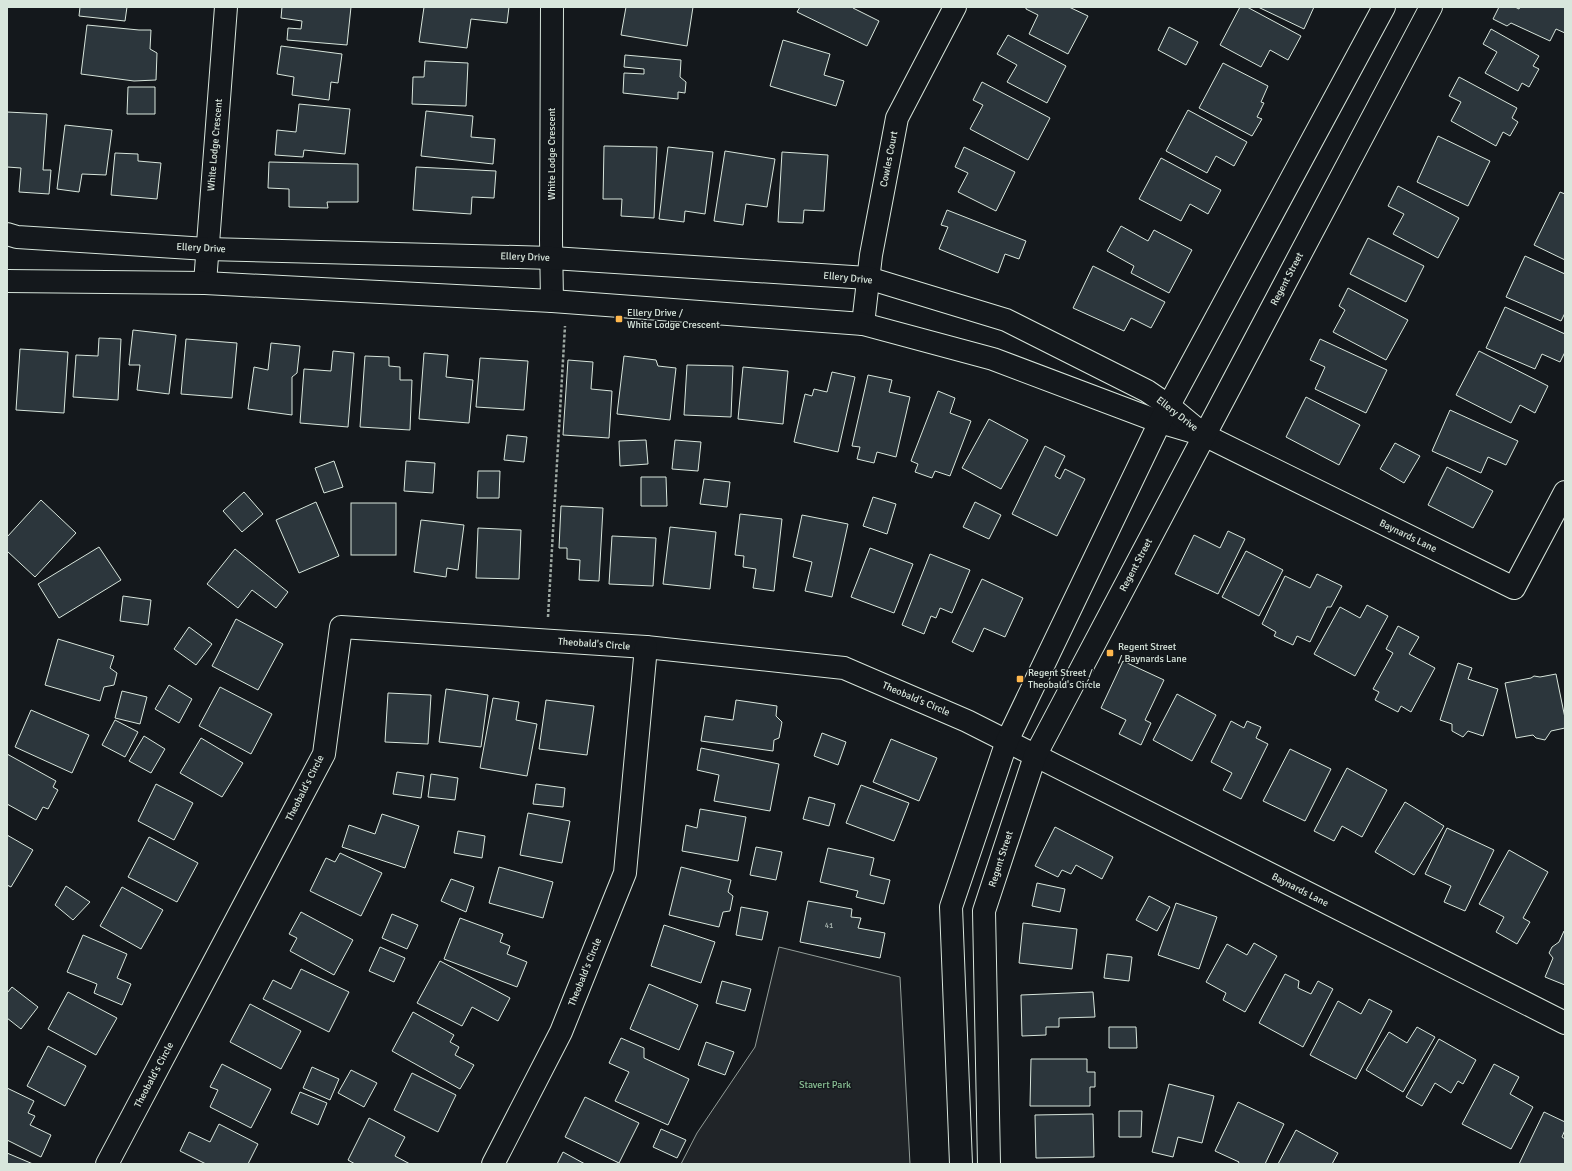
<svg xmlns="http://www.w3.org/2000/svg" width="1572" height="1171" viewBox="0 0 1572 1171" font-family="Signika,sans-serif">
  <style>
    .green { fill: #202428; stroke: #939e99 }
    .building { fill: #2c363c; stroke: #d8e6dc }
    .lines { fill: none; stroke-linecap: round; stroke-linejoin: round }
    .street-casing { stroke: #d8e6dc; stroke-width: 24 }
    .secondary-casing { stroke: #d8e6dc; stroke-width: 24 }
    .path { stroke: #9da8a2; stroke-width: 2.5; stroke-dasharray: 3 2; stroke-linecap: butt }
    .street { stroke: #14181c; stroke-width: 22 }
    .secondary { stroke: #14181c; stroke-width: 22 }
    .poi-dot { fill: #ffb74d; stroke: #14181c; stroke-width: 1.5 }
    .labels { text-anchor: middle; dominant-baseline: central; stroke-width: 3; stroke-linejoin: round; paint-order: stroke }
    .number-label { font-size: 8px; fill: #adbab4 }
    .street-label { font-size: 10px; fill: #d8e6dc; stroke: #14181c }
    .poi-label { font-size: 10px; fill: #d8e6dc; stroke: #14181c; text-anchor: start }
    .park-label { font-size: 10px; fill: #8ac095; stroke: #14181c }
  </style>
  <rect width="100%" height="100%" fill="#14181c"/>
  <path class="green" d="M779,947L900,977L910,1164H681L697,1133L755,1047Z"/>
  <g class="building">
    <path d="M80,7H127L125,21L79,16Z"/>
    <path d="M282,7H351L347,45L287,40L288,28L301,29L302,21L281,18Z"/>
    <path d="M424,7H509L507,23L471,19L467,48L419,42Z"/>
    <path d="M626,7H693L687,46L621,35Z"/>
    <path d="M800,7H853V8L879,21L867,46L797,12Z"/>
    <path d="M1026,7H1069L1088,16L1068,54L1029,34L1038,15L1026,9Z"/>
    <path d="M1240,7H1247L1301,36L1288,60L1270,50L1261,67L1220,45Z"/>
    <path d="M1258,7H1314L1304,29Z"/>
    <path d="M1499,7H1515L1519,9L1520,7H1565V33L1556,29L1550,41L1511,23L1507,26L1493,19Z"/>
    <path d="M87,25L139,30H151L150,49L157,53L156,80L134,81L81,74Z"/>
    <path d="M1169,27L1198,42L1186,65L1158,50Z"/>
    <path d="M1491,29L1539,56L1533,66L1539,69L1529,87L1522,83L1518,91L1485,73L1497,52L1483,44Z"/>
    <path d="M1008,35L1066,66L1047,103L1007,82L1017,65L997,54Z"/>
    <path d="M783,40L830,54L824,75L844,81L836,106L770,86Z"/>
    <path d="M281,46L342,54L338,83L331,82L329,100L292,95L294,77L277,74Z"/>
    <path d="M625,55L681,60L680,77L686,82L685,93L678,92V99L623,93L624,73L644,74V69L624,67Z"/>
    <path d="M425,61L468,63L466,106L412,104L413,77H424Z"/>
    <path d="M1223,63L1268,86L1261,102L1264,103L1257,117L1262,119L1252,136L1199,108Z"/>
    <path d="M1459,77L1517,108L1512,118L1518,122L1510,136L1503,132L1496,146L1451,121L1461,102L1449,96Z"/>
    <path d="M982,82L1050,118L1028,160L970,129L983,105L973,100Z"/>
    <path d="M128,87H155V114H127Z"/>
    <path d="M299,104L350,109L345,154L304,150L303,157L275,155L277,130L296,132Z"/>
    <path d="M1188,110L1247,142L1234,166L1216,156L1207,173L1166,151Z"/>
    <path d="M426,111L473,116L471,137L495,139L493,164L421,156Z"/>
    <path d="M7,112L47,114L43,170H51L49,194L19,192L21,168L7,167Z"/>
    <path d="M65,125L112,130L106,175L82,174L79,192L57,189Z"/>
    <path d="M1438,136L1490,161L1468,206L1417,182Z"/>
    <path d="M604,146L657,147L654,218L621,216L622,199H603Z"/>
    <path d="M668,147L713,152L705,214L685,211L684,222L659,219Z"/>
    <path d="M964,147L1015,172L996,211L958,192L968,173L955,167Z"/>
    <path d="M725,151L775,159L767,207L746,204L743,225L714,221Z"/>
    <path d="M782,152L828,155L824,211L804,210L803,223L778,222Z"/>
    <path d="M115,153L138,154V161L161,163L157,199L111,195Z"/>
    <path d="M1161,158L1221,190L1208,214L1190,204L1181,221L1139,199Z"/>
    <path d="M269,162L358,164V202H327L328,208L289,207V189L268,188Z"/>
    <path d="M416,167L496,171L494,198L472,197L471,214L413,210Z"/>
    <path d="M1398,186L1459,218L1438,258L1393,234L1404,214L1388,206Z"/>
    <path d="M1560,192L1565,194V260L1534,245Z"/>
    <path d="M947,210L1026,241L1019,259L1005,254L998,273L939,249L948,227L941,225Z"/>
    <path d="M1121,226L1148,241L1154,230L1192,250L1169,293L1131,273L1134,266L1107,251Z"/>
    <path d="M1368,238L1424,266L1406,302L1350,274Z"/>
    <path d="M1525,256L1565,274V313L1561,321L1506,297Z"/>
    <path d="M1093,266L1165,302L1151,328L1131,318L1124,331L1073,308Z"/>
    <path d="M1348,288L1408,320L1386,360L1333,332L1345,310L1339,306Z"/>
    <path d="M1505,307L1565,334V352L1560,362L1542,354L1535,369L1486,348Z"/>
    <path d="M133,330L176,335L169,394L137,390L140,365H129Z"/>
    <path d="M99,338L121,339L118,400L73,397L76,355L98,356Z"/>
    <path d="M186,339L237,343L232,398L181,394Z"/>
    <path d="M1320,339L1387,370L1366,413L1315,389L1325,367L1310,360Z"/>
    <path d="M271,343L300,346L297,373L292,377V415L248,409L254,367L268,370Z"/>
    <path d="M20,349L68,352L64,413L16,410Z"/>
    <path d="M333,351L354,353L348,427L300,423L304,369L331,371Z"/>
    <path d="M1479,351L1548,386L1535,413L1520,405L1511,423L1456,395Z"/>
    <path d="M424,353L448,355L446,377L473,380L469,423L419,419Z"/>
    <path d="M365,356L389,357V366L400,367V380H412L410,430L360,427Z"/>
    <path d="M624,356L656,360L658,366L676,368L670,420L617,414Z"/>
    <path d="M480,358L528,361L524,410L476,407Z"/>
    <path d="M568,360L593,362L591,389L612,391L609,438L563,435Z"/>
    <path d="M687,365L733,366L731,417L684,415Z"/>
    <path d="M743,367L788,371L783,424L738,419Z"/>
    <path d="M832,372L855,377L838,452L794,442L805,394L812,396L814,389L827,392Z"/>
    <path d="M868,375L892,380L889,392L910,397L896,457L877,452L874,463L857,459L860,447L852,446Z"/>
    <path d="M938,391L955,398L950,413L971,421L950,476L935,471L932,478L915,472L918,464L911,461Z"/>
    <path d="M1306,397L1360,425L1339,465L1286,437Z"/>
    <path d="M1450,410L1518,441L1506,465L1488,457L1481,473L1432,451Z"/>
    <path d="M989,419L1028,440L1001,489L962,468Z"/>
    <path d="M507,435L527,437L524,462L504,460Z"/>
    <path d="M646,440L648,464L620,466L619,441Z"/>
    <path d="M675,440L701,442L698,471L672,469Z"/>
    <path d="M1395,443L1420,456L1404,483L1380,469Z"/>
    <path d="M1045,446L1065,456L1055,476L1060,479L1065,469L1085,479L1057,536L1012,514Z"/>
    <path d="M334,461L343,487L324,493L315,468Z"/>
    <path d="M406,461L435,463L433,493L404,491Z"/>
    <path d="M1447,467L1493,491L1473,528L1428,505Z"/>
    <path d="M478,471H500L499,498H477Z"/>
    <path d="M641,477H666L667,506H641Z"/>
    <path d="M704,479L730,482L727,507L700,504Z"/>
    <path d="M244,492L263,514L242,532L223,511Z"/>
    <path d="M873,497L896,504L887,534L863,526Z"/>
    <path d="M41,500L76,533L35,577L7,551V537Z"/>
    <path d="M316,502L339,556L299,573L276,520Z"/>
    <path d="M975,502L1001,515L989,539L963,527Z"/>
    <rect x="351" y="503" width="45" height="52"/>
    <path d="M561,506L603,508L599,581L579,580L580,560L567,559V548H559Z"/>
    <path d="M740,514L782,519L774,591L753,588L756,569L743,567L744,556L735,555Z"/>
    <path d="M802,515L848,524L832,597L805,591L812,562L793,557Z"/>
    <path d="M421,520L464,525L458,570L447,568L446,577L414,572Z"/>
    <path d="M670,527L716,532L710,589L663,584Z"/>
    <path d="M478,528L521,530L519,579L476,578Z"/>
    <path d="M1228,531L1245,539L1218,594L1175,574L1194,535L1220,548Z"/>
    <path d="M612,536L656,538L653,586L609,584Z"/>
    <path d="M99,547L121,580L59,618L38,584Z"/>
    <path d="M870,548L913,564L894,613L851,597Z"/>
    <path d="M235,549L288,592L276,608L252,590L238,608L207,584Z"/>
    <path d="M1246,551L1283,570L1259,616L1222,597Z"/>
    <path d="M930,554L970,570L952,613L940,608L936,618L931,616L924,634L902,625Z"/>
    <path d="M1317,574L1342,586L1331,607H1327L1310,642L1297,636L1293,645L1274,636L1276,632L1262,624L1285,576L1310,588Z"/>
    <path d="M982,579L1023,598L1005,637L984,628L973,652L952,642Z"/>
    <path d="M123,596L151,600L148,625L120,621Z"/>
    <path d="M1367,605L1388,616L1355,676L1314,654L1340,607L1360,618Z"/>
    <path d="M236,619L283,644L258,690L212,666Z"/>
    <path d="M1398,626L1419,637L1409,654L1435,668L1411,712L1401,706L1398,712L1375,700L1379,692L1373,689L1393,653L1386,649Z"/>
    <path d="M189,627L212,644L196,665L174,649Z"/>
    <path d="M58,639L114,656L110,668L117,673L114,685L104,687L100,701L45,685Z"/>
    <path d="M1123,661L1164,680L1145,720L1151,723L1141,745L1119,734L1126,720L1101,708Z"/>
    <path d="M1458,663L1472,668L1468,679L1498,689L1483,736L1468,731L1463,737L1452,731V724L1440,720Z"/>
    <path d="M1556,674L1565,718V728L1551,731L1545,740L1536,738L1533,735L1516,738L1505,683L1531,678L1534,676L1540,677Z"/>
    <path d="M169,685L192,699L179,723L155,709Z"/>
    <path d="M220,687L272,714L251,754L199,726Z"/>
    <path d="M446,689L488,695L481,747L439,742Z"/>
    <path d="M122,691L147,697L140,724L115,718Z"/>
    <path d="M388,693L431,695L428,744L385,742Z"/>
    <path d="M1177,694L1216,715L1192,761L1153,740Z"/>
    <path d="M493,698L519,702L516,720L537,724L527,776L480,768Z"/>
    <path d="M546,700L594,706L587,755L539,749Z"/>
    <path d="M736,700L777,706L776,716L782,722L779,738L774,740L773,751L701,741L705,716L733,720Z"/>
    <path d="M31,710L89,735L72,773L15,747Z"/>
    <path d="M115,720L138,732L125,757L102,745Z"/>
    <path d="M1231,721L1244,728L1247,721L1261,727L1256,738L1268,744L1241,799L1223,790L1232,773L1211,762Z"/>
    <path d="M822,733L846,742L838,765L814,756Z"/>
    <path d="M144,736L165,749L151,773L129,761Z"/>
    <path d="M201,738L243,763L222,797L180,773Z"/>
    <path d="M891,739L937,758L919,801L873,782Z"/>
    <path d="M701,748L779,764L770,811L714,801L719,775L697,770Z"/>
    <path d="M1290,749L1331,769L1305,821L1263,801Z"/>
    <path d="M7,754L56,781L53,787L58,790L48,809L43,807L36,820L7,804Z"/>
    <path d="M1347,768L1387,790L1362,837L1342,826L1334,841L1314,831Z"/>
    <path d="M397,772L424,776L421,798L393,794Z"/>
    <path d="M431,774L458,778L455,800L428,797Z"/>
    <path d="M156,784L193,803L174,840L138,821Z"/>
    <path d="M536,784L565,788L563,807L533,804Z"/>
    <path d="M861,785L909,803L894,841L846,823Z"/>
    <path d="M809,797L835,804L829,826L803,819Z"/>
    <path d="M1405,802L1444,826L1414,875L1375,852Z"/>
    <path d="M700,809L746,817L738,861L682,851L686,825L697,828Z"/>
    <path d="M528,813L570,821L562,863L520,855Z"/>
    <path d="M382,814L419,826L405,868L342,847L349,825L375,834Z"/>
    <path d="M1055,827L1113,857L1102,879L1076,865L1071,874L1062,870L1058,877L1035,866Z"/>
    <path d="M1447,828L1494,850L1465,911L1444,902L1451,886L1425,874Z"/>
    <path d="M458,831L485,836L482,858L454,853Z"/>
    <path d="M7,835L33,850L11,887L7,885Z"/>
    <path d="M149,837L198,863L177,902L128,877Z"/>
    <path d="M756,847L782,852L776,880L750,875Z"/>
    <path d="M828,848L874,858L870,875L890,880L884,904L856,897L858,891L820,882Z"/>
    <path d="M1509,850L1548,872L1523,918L1530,922L1517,944L1496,932L1504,917L1479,904Z"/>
    <path d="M340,853L382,873L361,916L310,891L326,858L335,862Z"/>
    <path d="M499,867L553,882L543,918L489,903Z"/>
    <path d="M681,867L731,880L728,892L733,896L730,911L723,912L719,927L669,915Z"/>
    <path d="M451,879L474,887L466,912L441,901Z"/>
    <path d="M1037,883L1065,889L1060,912L1032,906Z"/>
    <path d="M66,886L90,902L73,920L55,905Z"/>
    <path d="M122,887L163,910L141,949L100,926Z"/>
    <path d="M1149,896L1170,907L1157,931L1136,920Z"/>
    <path d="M808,901L852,909L851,917L861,918L858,928L885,933L880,958L800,942Z"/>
    <path d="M1176,903L1217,917L1199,969L1158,955Z"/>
    <path d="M741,907L768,912L762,940L736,935Z"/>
    <path d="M301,912L353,940L334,975L290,951L297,938L289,934Z"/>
    <path d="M392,914L418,925L407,949L382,938Z"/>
    <path d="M460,918L503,934L500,942L510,946L507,954L527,962L517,987L444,959Z"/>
    <path d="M1023,923L1077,929L1072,969L1019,963Z"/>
    <path d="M664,925L715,942L701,983L651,966Z"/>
    <path d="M1564,931L1565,932V985L1545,977L1553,958L1549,953L1552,947L1559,942Z"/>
    <path d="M83,935L127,954L117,978L131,984L122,1005L94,993L97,984L67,972Z"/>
    <path d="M1254,943L1277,956L1245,1012L1223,1000L1226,993L1206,982L1227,944L1247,955Z"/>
    <path d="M380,947L405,958L394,982L369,971Z"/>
    <path d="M1107,954L1132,957L1129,981L1104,978Z"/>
    <path d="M440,961L510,998L498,1021L472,1007L462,1026L417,1003Z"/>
    <path d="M301,969L349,992L329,1032L263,999L273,980L291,989Z"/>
    <path d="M1285,974L1299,981L1298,988L1311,994L1318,981L1333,989L1303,1047L1259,1023Z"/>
    <path d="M722,981L751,989L745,1011L716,1003Z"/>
    <path d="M649,984L698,1005L679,1050L630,1029Z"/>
    <path d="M12,987L38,1007L21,1029L7,1018V993Z"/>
    <path d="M68,992L117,1018L96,1055L48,1029Z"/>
    <path d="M1093,992L1095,1017L1059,1018V1027H1046V1035L1022,1036L1021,995Z"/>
    <path d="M1369,999L1392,1011L1356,1079L1310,1055L1338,1001L1361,1014Z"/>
    <path d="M250,1004L301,1031L281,1069L230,1042Z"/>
    <path d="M413,1012L454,1035L450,1042L459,1047L455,1055L474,1065L460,1089L392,1051Z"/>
    <path d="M1109,1027H1136L1137,1048H1109Z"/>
    <path d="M1417,1027L1435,1037L1403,1092L1366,1070L1389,1032L1407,1043Z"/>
    <path d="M621,1038L644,1048V1058L689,1079L668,1125L615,1101L629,1072L609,1063Z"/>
    <path d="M1439,1039L1476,1060L1463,1084L1458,1081L1451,1093L1435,1083L1422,1106L1406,1097Z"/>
    <path d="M706,1042L734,1052L725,1075L698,1065Z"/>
    <path d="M48,1046L86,1066L65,1106L27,1086Z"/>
    <path d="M1031,1059H1087V1072H1095V1087H1090V1106H1030Z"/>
    <path d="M222,1064L271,1089L251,1128L210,1107L218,1090L210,1087Z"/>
    <path d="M1494,1064L1519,1077L1510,1094L1533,1107L1511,1149L1462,1124Z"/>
    <path d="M312,1067L339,1079L330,1100L303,1088Z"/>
    <path d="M351,1070L377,1083L364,1107L338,1093Z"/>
    <path d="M412,1073L456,1095L438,1132L394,1110Z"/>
    <path d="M1169,1084L1214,1096L1202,1143L1178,1137L1173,1157L1152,1152Z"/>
    <path d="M7,1088L34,1101L28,1113L35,1116L30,1125L51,1135L41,1157L7,1140Z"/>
    <path d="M300,1092L327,1103L318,1125L291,1113Z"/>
    <path d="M585,1097L639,1123L619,1163L565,1137Z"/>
    <path d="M1238,1102L1284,1124L1265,1164H1238L1239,1162L1215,1151Z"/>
    <path d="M1119,1111H1142L1141,1137H1119Z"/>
    <path d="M1544,1112L1565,1122V1130L1562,1137L1565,1139V1164H1519Z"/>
    <path d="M1093,1114L1094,1157L1036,1158L1035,1115Z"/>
    <path d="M369,1118L405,1137L395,1156L410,1164H355L348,1160Z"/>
    <path d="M219,1124L258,1144L248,1164H206L180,1151L189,1132L210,1142Z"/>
    <path d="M661,1129L686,1140L677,1158L653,1147Z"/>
    <path d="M1296,1130L1338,1153L1332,1164H1278Z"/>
    <path d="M563,1152L585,1164H557Z"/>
    <path d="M7,1153L33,1164H7Z"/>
  </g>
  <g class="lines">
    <g class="street-casing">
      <g id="street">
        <path d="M205,283L226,7"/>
        <path d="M552,301L551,240L552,7"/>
        <path d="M863,324L871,255L897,118L955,7"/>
        <path d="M1160,422L1204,435L1514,588L1565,492"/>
        <path d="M107,1164L324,754L341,627L646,647L844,668L967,721L1565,1023"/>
        <path d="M493,1164L561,1032L625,873L646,647"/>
      </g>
    </g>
    <g class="secondary-casing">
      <g id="secondary">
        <path d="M7,234L17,237L207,249L552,258L868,278L1006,320L1147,391L1169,406L1204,435"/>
        <path d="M7,281L205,283L552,301L863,324L993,359L1160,422"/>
        <path d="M961,1164L951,907L1007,741L1160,422L1384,7"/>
        <path d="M989,1164L984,911L1035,756L1431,7"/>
      </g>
    </g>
    <path class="path" d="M548,617L565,326"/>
    <use href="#street" class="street"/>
    <use href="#secondary" class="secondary"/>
  </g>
  <g class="poi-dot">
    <rect x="615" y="315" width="8" height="8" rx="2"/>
    <rect x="1106" y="649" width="8" height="8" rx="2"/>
    <rect x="1016" y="675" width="8" height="8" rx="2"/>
  </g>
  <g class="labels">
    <g class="number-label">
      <text x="829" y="925">41</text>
    </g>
    <g class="street-label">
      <text transform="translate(215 145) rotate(-85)">White Lodge Crescent</text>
      <text transform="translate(552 154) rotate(-90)">White Lodge Crescent</text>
      <text transform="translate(889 159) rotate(-79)">Cowles Court</text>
      <text transform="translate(201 248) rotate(3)">Ellery Drive</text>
      <text transform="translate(525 257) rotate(2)">Ellery Drive</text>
      <text transform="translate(848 278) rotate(6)">Ellery Drive</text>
      <text transform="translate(1287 279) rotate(-62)">Regent Street</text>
      <text transform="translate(1177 414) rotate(38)">Ellery Drive</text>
      <text transform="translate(1408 536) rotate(26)">Baynards Lane</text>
      <text transform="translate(1136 565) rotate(-62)">Regent Street</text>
      <text transform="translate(594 644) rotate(4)">Theobald's Circle</text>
      <text transform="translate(916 699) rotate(23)">Theobald's Circle</text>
      <text transform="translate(305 788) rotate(-63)">Theobald's Circle</text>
      <text transform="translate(1001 859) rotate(-72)">Regent Street</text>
      <text transform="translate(1300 890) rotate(27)">Baynards Lane</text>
      <text transform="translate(585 972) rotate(-68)">Theobald's Circle</text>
      <text transform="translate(154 1075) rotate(-62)">Theobald's Circle</text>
    </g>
    <g class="poi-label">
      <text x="627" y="313">Ellery Drive /<tspan x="627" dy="12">White Lodge Crescent</tspan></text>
      <text x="1118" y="647">Regent Street<tspan x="1118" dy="12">/ Baynards Lane</tspan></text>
      <text x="1028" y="673">Regent Street /<tspan x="1028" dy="12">Theobald's Circle</tspan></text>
    </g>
    <g class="park-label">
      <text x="825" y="1085">Stavert Park</text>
    </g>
  </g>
  <rect width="1572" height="1171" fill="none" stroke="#d8e6dc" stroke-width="16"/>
</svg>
